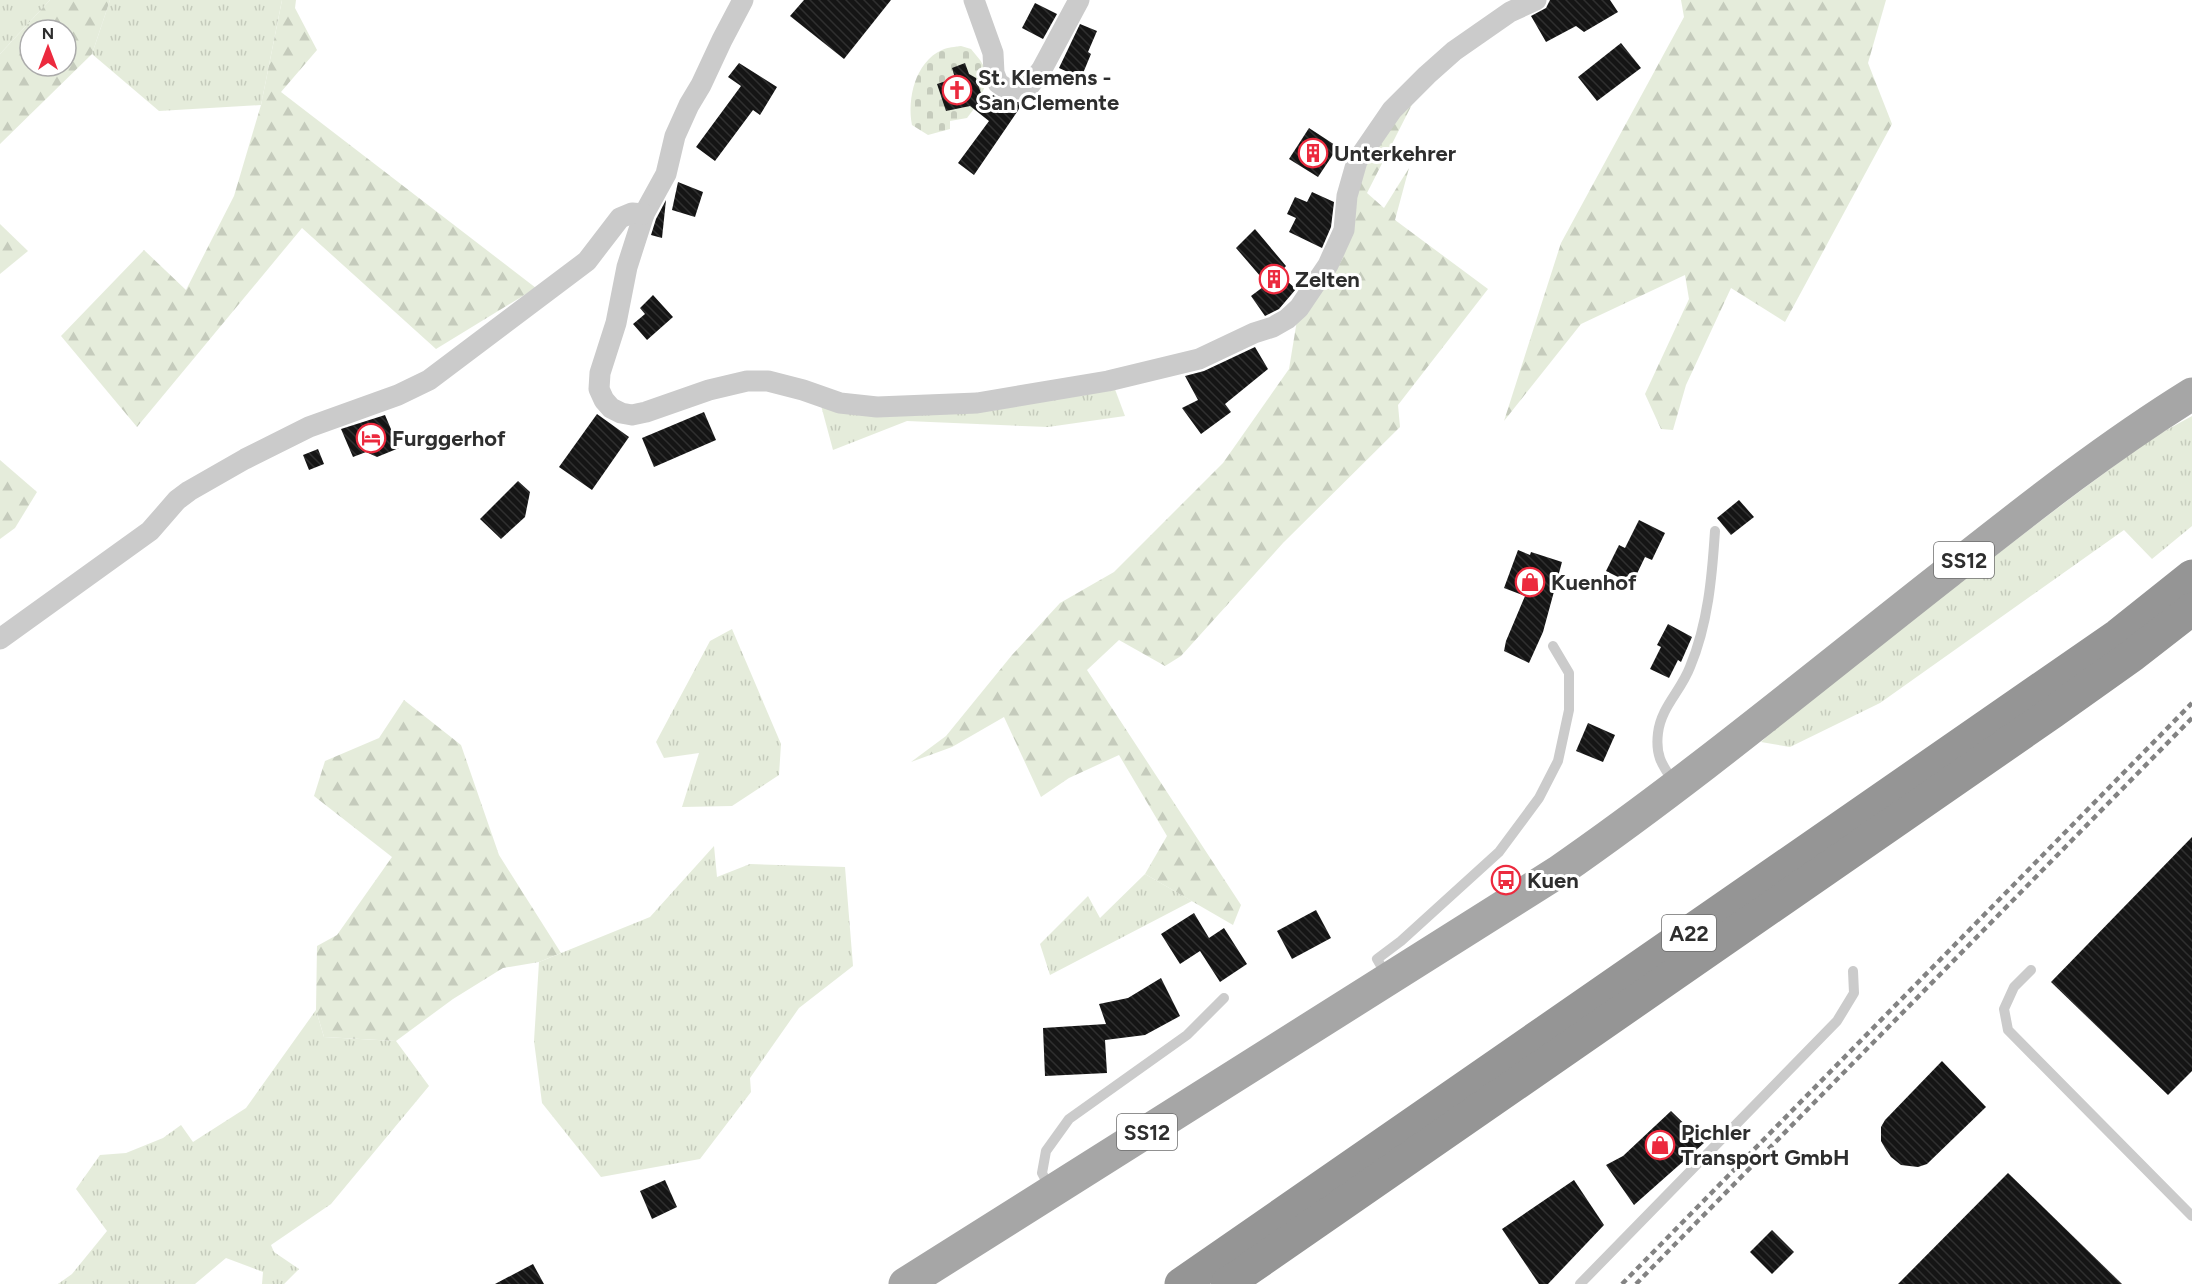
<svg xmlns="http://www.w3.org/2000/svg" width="2192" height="1284" viewBox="0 0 2192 1284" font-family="Figtree,sans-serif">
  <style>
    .grass { fill: url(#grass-tufts) }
    .forest { fill: url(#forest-firs); fill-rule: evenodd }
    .cemetery { fill: url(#cemetery-stones) }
    .building { fill: url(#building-back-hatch) }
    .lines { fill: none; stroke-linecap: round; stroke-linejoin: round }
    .service { stroke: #cbcbcb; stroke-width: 10 }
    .minor { stroke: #cbcbcb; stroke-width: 21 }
    .primary { stroke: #a6a6a6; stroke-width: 33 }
    .motorway { stroke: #959595; stroke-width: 33 }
    .rail { stroke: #838383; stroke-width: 4.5; stroke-dasharray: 6 4.5; stroke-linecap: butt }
    .labels { text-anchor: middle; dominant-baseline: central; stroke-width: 6; stroke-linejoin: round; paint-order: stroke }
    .shield { fill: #fff; stroke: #6d6d6d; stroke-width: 1.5 }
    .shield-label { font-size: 21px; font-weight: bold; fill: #2e2e2e }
    .poi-label { font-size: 22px; font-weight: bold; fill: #2e2e2e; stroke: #fff; text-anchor: start }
  </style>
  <defs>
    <pattern id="grass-tufts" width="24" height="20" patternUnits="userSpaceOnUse" patternTransform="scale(1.5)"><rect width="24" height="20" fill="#e5ecdb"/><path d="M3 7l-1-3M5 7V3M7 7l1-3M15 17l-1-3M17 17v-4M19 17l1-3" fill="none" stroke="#c5cbbc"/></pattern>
    <pattern id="forest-firs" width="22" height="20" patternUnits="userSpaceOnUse" patternTransform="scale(1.5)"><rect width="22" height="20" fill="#e5ecdb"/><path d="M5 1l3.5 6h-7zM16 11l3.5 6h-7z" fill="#c5cbbc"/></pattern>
    <pattern id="cemetery-stones" width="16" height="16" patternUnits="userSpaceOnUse" patternTransform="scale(1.5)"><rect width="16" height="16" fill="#e5ecdb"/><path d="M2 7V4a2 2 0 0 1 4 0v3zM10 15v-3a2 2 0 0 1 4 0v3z" fill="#c5cbbc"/></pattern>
    <pattern id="building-back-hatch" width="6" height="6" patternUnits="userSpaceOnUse" patternTransform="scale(1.5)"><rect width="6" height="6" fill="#151515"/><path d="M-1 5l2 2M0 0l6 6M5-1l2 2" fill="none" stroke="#2f2f2f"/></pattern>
  </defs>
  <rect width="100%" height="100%" fill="#fff"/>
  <g class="grass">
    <path d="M0,0H50L0,54Z"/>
    <path d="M110,0H282L261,105L159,111L92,54Z"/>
    <path d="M1110,376L1125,416L1048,427L907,421L833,450L819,398L964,400Z"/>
    <path d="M2192,416V526L2152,559L2124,530L1880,703L1790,747L1761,742L1799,706L2072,497L2152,438Z"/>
    <path d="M732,629L781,744L779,775L732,806L682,807L699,753L664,758L656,742L710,641Z"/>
    <path d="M714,846L717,877L750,864L845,867L853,966L799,1008L750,1078L751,1092L700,1159L601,1177L542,1103L534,1041L539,962L650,917Z"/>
    <path d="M1145,874L1192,901L1050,975L1040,944L1088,896L1100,918Z"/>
    <path d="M316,1010L324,1037L396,1041L429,1086L331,1204L271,1245L274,1252L299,1269L284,1284H262L263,1272L226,1258L195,1284H58L72,1274L107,1231L76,1189L100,1155L126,1153L163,1138L181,1125L193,1142L246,1108Z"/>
  </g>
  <g class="forest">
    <path d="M50,0H110L92,54L0,144V54ZM30,30H66V66H30Z"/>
    <path d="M282,0H296L295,8L317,50L281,92L536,288L436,349L302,228L137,427L61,336L144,250L186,290L234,196L261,105Z"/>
    <path d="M1681,0H1886L1868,63L1892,124L1785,322L1731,288L1686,385L1673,430L1661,429L1645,394L1689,299L1685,275L1581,324L1504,421L1561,243L1684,17Z"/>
    <path d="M1427,75L1367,193L1384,208L1409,168L1395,220L1488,289L1398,405L1400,427L1283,543L1181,656L1165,666L1119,640L1087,670L1241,905L1233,925L1145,874L1167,836L1119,755L1069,778L1041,797L1004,717L952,747L911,762L946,736L1012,655L1060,603L1114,572L1223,463L1289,369L1299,308L1328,265L1357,161Z"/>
    <path d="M0,224L28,251L0,274Z"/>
    <path d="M0,460L37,492L15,528L0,539Z"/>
    <path d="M404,700L461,745L499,855L561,953L539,962L503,968L453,999L396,1041L324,1037L316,1010L317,946L337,935L392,857L314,796L325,761L379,738Z"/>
  </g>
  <path class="cemetery" d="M961,46L971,49L980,60L986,70L987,82L976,106L967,118L950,121V129L928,135L912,125C907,99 915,62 942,50C948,47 955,47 961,46Z"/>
  <g class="building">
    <path d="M804,0H891L844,59L790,16Z"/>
    <path d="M1550,0H1610L1618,12L1584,32L1576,26L1546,42L1531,16L1546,8Z"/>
    <path d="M1035,3L1057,14L1043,39L1022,28Z"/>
    <path d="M1080,24L1097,31L1088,52L1091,54L1081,78L1059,68Z"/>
    <path d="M1621,43L1641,68L1597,101L1578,77Z"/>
    <path d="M739,63L777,87L760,115L753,110L715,161L696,147L741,86L728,77Z"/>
    <path d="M965,63L969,74L976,78L985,106L993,95L1006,102H1019V109L974,175L958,163L989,121L970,106L946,111L937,84L955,78L952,68Z"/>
    <path d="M1309,128L1338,147L1318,177L1289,159Z"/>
    <path d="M678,182L703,192L695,217L672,210Z"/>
    <path d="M1312,192L1334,202L1331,227L1322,248L1289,232L1296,218L1287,214L1295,197L1307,202Z"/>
    <path d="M666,200L662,238L651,235L656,219Z"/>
    <path d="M1255,229L1286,266L1279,274L1296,289L1279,309L1265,316L1251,296L1267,284L1236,248Z"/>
    <path d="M653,295L673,317L647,340L633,324L645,314L640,308Z"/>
    <path d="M1255,347L1268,369L1225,404L1231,412L1201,434L1182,408L1198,400L1185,376L1204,371Z"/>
    <path d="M704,412L716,440L654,467L642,438Z"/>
    <path d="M597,414L629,437L592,490L559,467Z"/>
    <path d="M385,415L399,448L377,457L366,452L353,457L341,429Z"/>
    <path d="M318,449L324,464L309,470L303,455Z"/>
    <path d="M518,481L530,492L525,517L501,539L480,519Z"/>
    <path d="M1739,500L1754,517L1731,535L1717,518Z"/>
    <path d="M1639,520L1665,533L1652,560L1645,557L1632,584L1606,571L1619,545L1625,548Z"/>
    <path d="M1518,550L1530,555L1531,552L1562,562L1543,632L1529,663L1504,651L1506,641L1525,596L1504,588Z"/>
    <path d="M1668,624L1692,637L1681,662L1678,660L1669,678L1650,669L1661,647L1657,645Z"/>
    <path d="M1588,723L1615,735L1603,762L1576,751Z"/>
    <path d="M2192,837V1071L2168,1095L2051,982Z"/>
    <path d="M1316,910L1331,938L1292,959L1277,931Z"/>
    <path d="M1194,913L1209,938L1224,928L1247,964L1220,982L1200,951L1180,964L1161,934Z"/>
    <path d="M1161,978L1180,1016L1145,1035L1105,1040L1107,1073L1045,1076L1043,1028L1106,1024L1099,1004L1128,998Z"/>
    <path d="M1942,1061L1986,1107L1927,1164L1918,1167L1901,1165L1891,1157L1885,1148L1881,1141V1127L1885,1120Z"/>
    <path d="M1671,1111L1704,1143L1634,1205L1606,1165L1623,1156Z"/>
    <path d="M2008,1173L2122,1284H1898Z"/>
    <path d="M665,1180L677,1207L652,1219L640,1191Z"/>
    <path d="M1574,1180L1604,1225L1548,1284H1539L1502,1229Z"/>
    <path d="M1772,1230L1794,1252L1772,1274L1750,1252Z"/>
    <path d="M533,1264L544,1284H495Z"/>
  </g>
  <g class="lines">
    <g class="service">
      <path d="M1675,784C1663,766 1655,757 1658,733C1661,707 1681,691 1690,667C1708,624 1712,577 1715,531"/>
      <path d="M2031,970L2014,987L2004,1009L2008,1030L2192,1216"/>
      <path d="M1387,976L1377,959L1401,941L1499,852L1539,798L1558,761L1569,710V673L1553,646"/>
      <path d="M1050,1188L1042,1173L1046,1151L1069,1119L1187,1035L1224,998"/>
      <path d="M1580,1284L1837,1021L1854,993L1853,971"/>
    </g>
    <g class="minor">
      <path d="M743,0L722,40L701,85L689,105L675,136L666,174L644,214L627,267L616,323L600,373L599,389L604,400L611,408L621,413L632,415L646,412L709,390L747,381H768L803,390L840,403L877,407L977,403L1108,381L1199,359L1254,333L1273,327L1287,319L1299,308L1328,265L1344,230L1347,196L1357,161L1392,110L1427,75L1454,51L1510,12L1536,0"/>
      <path d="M974,0L993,53L994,73L998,83L1007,89H1021L1030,85L1042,69L1079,0"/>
      <path d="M0,639L150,531L177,500L189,491L245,459L309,427L398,395L429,380L587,261L620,218L632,213L644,214"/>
    </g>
    <path class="primary" d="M905,1284L1558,872C1692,779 1818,674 1947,573C2027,510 2105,448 2192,394"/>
    <g class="motorway">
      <path d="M1181,1284L2118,635L2192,576"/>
      <path d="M1227,1284L2053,712L2133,655L2192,609"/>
    </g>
    <g class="rail">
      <path d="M1622,1284L2192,703"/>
      <path d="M1636,1284L2192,718"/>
    </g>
  </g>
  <defs>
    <g id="church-ring" transform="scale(1.5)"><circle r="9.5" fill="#fff" stroke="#ec2a3e" stroke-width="1.5"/><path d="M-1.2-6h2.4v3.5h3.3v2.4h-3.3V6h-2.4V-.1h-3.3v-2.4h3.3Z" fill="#ec2a3e"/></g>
    <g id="building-ring" transform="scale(1.5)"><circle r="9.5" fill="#fff" stroke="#ec2a3e" stroke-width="1.5"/><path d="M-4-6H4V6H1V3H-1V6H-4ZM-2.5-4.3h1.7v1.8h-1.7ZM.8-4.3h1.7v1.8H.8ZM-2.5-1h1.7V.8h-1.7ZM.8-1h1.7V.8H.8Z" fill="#ec2a3e"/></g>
    <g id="hotel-ring" transform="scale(1.5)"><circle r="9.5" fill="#fff" stroke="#ec2a3e" stroke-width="1.5"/><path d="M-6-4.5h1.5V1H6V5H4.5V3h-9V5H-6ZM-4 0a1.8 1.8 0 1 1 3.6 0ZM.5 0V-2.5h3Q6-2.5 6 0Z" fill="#ec2a3e"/></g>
    <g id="shop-ring" transform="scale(1.5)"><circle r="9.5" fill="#fff" stroke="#ec2a3e" stroke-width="1.5"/><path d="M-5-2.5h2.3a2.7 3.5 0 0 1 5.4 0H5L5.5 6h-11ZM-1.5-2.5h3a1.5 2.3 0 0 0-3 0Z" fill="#ec2a3e"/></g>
    <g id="bus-ring" transform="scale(1.5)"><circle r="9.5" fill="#fff" stroke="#ec2a3e" stroke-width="1.5"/><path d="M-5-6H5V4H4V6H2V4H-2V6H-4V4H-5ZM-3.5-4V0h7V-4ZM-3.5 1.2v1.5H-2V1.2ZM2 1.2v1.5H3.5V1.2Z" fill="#ec2a3e"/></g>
  </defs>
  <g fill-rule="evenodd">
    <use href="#church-ring" x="957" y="90"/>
    <use href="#building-ring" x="1313" y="153"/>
    <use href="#building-ring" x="1274" y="279"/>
    <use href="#hotel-ring" x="371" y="438"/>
    <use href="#shop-ring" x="1530" y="582"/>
    <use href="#bus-ring" x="1506" y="880"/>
    <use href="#shop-ring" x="1660" y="1145"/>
  </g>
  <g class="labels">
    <g class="shield">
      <rect x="1934" y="542" width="60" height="36" rx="4.5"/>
      <rect x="1662" y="915" width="54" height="36" rx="4.5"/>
      <rect x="1117" y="1114" width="60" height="36" rx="4.5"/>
    </g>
    <g class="shield-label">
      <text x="1964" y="560">SS12</text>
      <text x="1689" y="933">A22</text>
      <text x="1147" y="1132">SS12</text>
    </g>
    <g class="poi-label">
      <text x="978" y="77">St. Klemens -<tspan x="978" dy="25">San Clemente</tspan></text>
      <text x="1334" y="153">Unterkehrer</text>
      <text x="1295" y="279">Zelten</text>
      <text x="392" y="438">Furggerhof</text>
      <text x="1551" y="582">Kuenhof</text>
      <text x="1527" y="880">Kuen</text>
      <text x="1681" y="1132">Pichler<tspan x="1681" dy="25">Transport GmbH</tspan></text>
    </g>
  </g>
  <g transform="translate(48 48)"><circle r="28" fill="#ffffff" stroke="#ababab" stroke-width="1.5"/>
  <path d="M0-4.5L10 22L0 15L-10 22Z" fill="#ec2a3e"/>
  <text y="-9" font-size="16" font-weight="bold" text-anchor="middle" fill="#2e2e2e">N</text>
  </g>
</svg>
